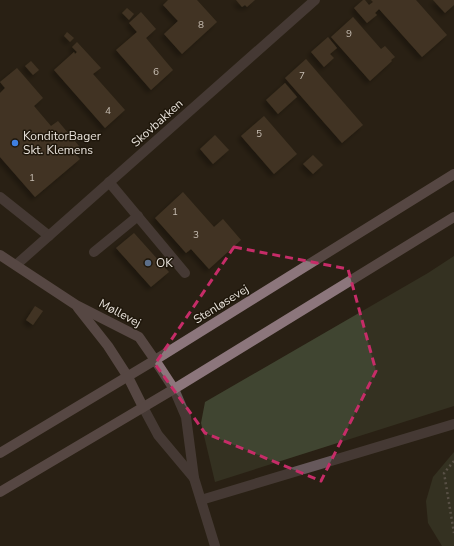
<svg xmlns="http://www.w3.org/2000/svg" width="454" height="546" viewBox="0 0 454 546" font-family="'Nunito Sans',sans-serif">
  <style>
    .green { fill: #404531 }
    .building { fill: #5d4b35; filter: url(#shadow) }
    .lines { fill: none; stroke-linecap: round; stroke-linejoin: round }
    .path { stroke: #908980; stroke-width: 2.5; stroke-dasharray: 2 3; stroke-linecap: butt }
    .lane { stroke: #66585b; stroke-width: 10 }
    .street { stroke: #66585b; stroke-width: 10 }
    .secondary { stroke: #8c767c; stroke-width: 10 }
    .marked { fill: none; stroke: #c62c68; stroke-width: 3; stroke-dasharray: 8 5; stroke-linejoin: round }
    .shop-dot { fill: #3f7fe0; stroke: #1f170b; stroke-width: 1.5 }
    .service-dot { fill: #5c6f8a; stroke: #1f170b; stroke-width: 1.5 }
    .labels { text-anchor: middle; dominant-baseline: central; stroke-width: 3; stroke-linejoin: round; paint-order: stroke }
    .number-label { font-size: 10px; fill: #c6bdb2 }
    .street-label { font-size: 12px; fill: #e9e3dc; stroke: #1f170b }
    .poi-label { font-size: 12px; fill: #e9e3dc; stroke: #1f170b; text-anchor: start }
  </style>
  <defs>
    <filter id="shadow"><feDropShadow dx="-3.5" dy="3.5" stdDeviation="2" flood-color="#0009"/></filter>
  </defs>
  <rect width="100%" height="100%" fill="#292014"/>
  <g class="green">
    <path d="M454,256V406L215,482L201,423L205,402L428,273Z"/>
    <path d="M454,452V546H442L428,523L426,501L433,477Z"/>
  </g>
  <g class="building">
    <path d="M168,0H197L217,22L182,54L164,34L178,21L163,5Z"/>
    <path d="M236,0H255L247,7L245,5L242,7Z"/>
    <path d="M363,0H365L369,5L373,2L371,0H416L447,35L422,57L379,9L375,13L377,15L367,23L354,8Z"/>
    <path d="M433,0H454V5L445,13Z"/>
    <path d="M127,8L134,14L129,20L122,13Z"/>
    <path d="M141,12L156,29L146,38L173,70L151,90L116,50L137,32L129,23Z"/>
    <path d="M353,17L381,49L385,46L395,57L391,60L392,61L370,81L331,37Z"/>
    <path d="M67,32L74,38L70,42L64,36Z"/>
    <path d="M328,37L337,48L330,54L334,58L324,67L311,52Z"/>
    <path d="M77,42L101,68L93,74L125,110L105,128L54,70L74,52L75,54L77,52L72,47Z"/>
    <path d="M306,59L363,125L342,143L285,78Z"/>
    <path d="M31,61L39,70L33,75L25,66Z"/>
    <path d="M17,68L43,98L34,106L51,126L58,121L79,146L73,151L80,159L35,197L0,157V93L5,88L0,82Z"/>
    <path d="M285,83L297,97L278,114L266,100Z"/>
    <path d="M264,116L297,154L274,174L241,136Z"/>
    <path d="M215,135L229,150L213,164L200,149Z"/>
    <path d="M313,155L323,165L313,174L303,164Z"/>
    <path d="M183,192L214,227L223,219L241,240L209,269L191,249L186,253L155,218Z"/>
    <path d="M134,233L169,272L151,287L116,248Z"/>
    <path d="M35,306L43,311L33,325L26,320Z"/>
  </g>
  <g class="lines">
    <path class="path" d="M454,461L444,473L454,533"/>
    <g class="lane">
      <path d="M109,182L185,273"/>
      <path d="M0,197L49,236"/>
      <path d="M94,252L138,216"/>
      <path d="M201,500L454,424"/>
    </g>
    <g class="street">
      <path d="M16,265L315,0"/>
      <path d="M174,389L186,417L194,478L215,546"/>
      <path d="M143,407L158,435L194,478"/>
    </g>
    <g class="secondary">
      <path d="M0,255L76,305L139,337L155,360L174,389"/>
      <path d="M78,308L108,346L128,377L143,407"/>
      <path d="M0,453L155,360L454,174"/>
      <path d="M0,492L174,389L454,217"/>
    </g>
  </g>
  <path d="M0 0H454V546H0ZM234,247L348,269L376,371L321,481L205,433L155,364Z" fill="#292014" fill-opacity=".55" fill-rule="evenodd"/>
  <path class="marked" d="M234,247L348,269L376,371L321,481L205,433L155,364Z"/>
  <circle class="shop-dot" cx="15" cy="143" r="4"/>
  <circle class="service-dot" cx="148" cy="263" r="4"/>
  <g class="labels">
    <g class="number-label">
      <text x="201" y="25">8</text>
      <text x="349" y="34">9</text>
      <text x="156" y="72">6</text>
      <text x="302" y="76">7</text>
      <text x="108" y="111">4</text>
      <text x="259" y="134">5</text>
      <text x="32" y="178">1</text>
      <text x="175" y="212">1</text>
      <text x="196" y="235">3</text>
    </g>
    <g class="street-label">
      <text transform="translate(157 123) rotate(-42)">Skovbakken</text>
      <text transform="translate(221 304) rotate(-32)">Stenløsevej</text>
      <text transform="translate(120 313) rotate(28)">Møllevej</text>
    </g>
    <g class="poi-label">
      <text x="23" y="136">KonditorBager<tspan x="23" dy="14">Skt. Klemens</tspan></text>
      <text x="156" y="263">OK</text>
    </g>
  </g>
</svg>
